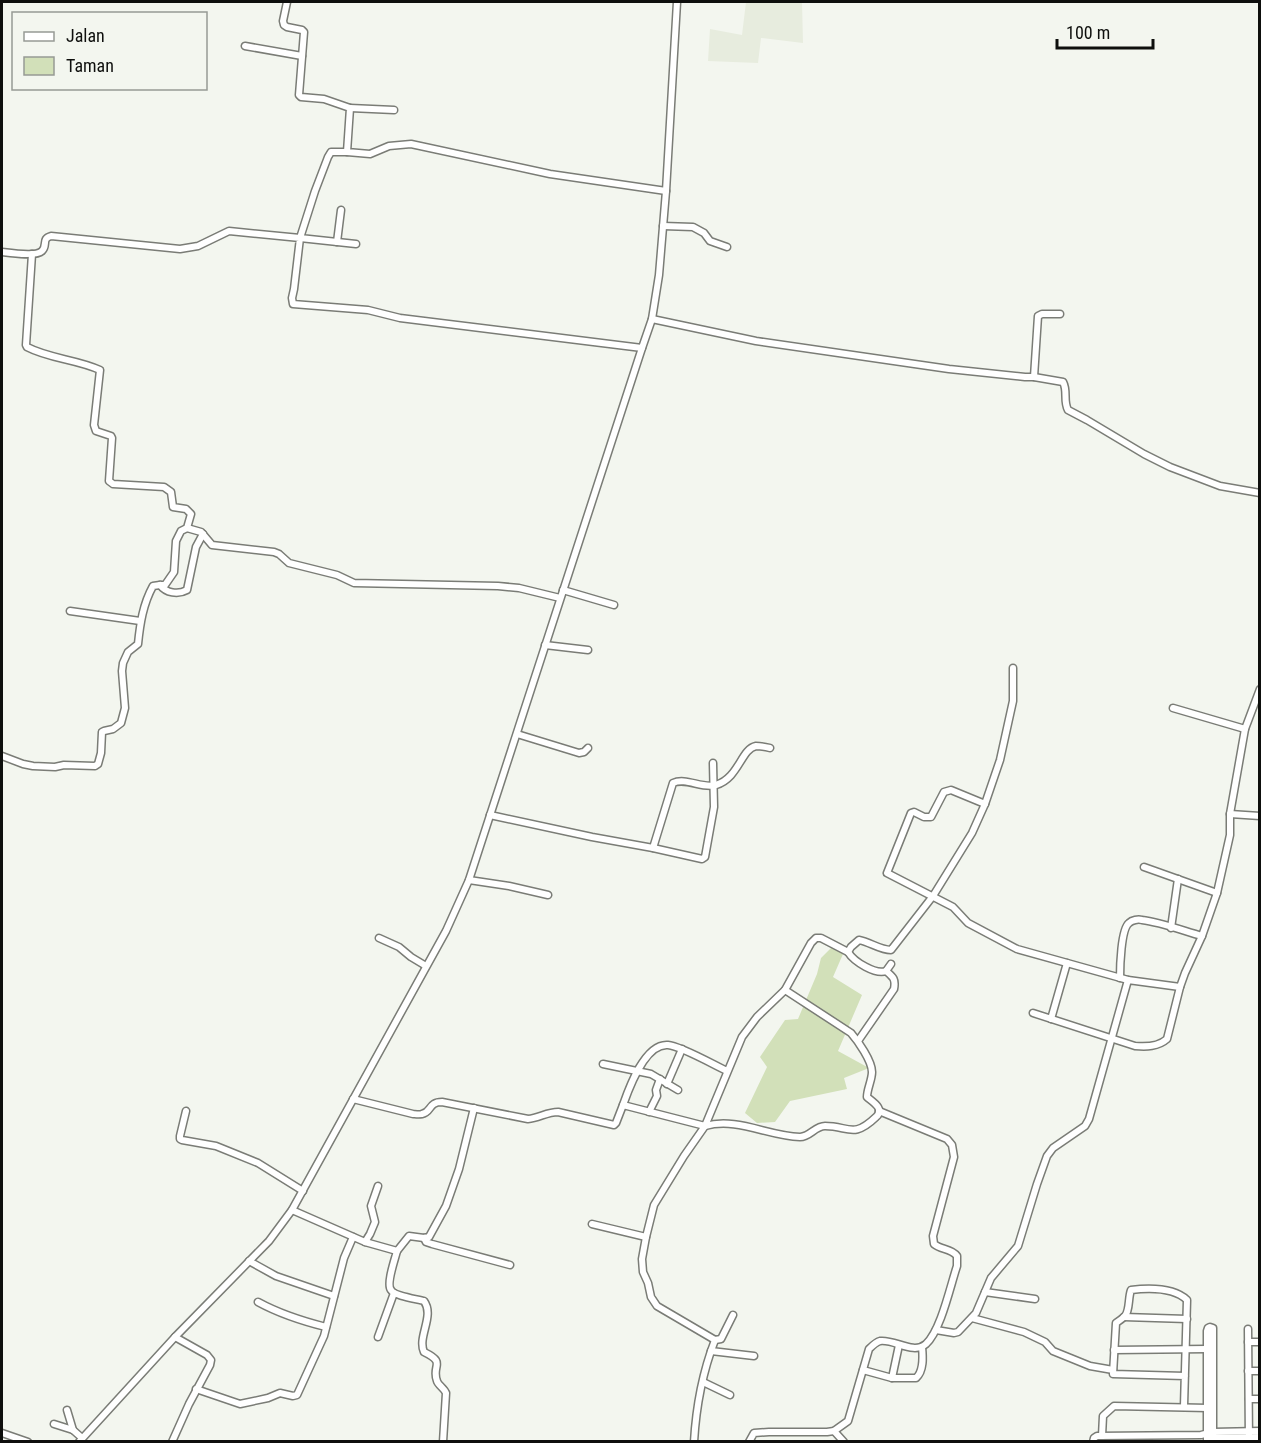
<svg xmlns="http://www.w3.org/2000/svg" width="1261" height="1443" viewBox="0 0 1261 1443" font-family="'Roboto Condensed',sans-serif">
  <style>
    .built { fill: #e7ecde }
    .green { fill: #d2e0b9 }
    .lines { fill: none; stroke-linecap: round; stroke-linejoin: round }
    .minor-casing { stroke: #7a7c76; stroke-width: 9 }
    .minor { stroke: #fff; stroke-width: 6 }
  </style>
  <rect width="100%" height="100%" fill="#f3f6ef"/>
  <path class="built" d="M746,2H802L803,43L761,38L758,63L708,61L710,29L742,35Z"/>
  <path class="green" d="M832,947L843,954L833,977L862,995L838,1051L869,1068L844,1078L847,1089L790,1101L775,1122L757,1123L745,1113L767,1067L760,1057L785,1020L798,1019L817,974L821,958Z"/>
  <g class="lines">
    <g class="minor-casing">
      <g id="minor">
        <path d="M287,2L283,21L284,25L287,27L302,30L304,32L299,95L301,97L324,99L350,108L347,152L370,154L389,146L411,144L550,174L666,191"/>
        <path d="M245,46L302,56"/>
        <path d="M350,108L394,110"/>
        <path d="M347,152H331L328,157L315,191L300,238L356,244"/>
        <path d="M663,226L693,227L704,233L710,241L727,247"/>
        <path d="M337,242L341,210"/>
        <path d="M2,252C10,253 36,257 42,251C48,245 41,239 51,236L180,249L198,246L229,231L300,238L294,289L292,298L293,304L368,310L400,318L642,348"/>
        <path d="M652,319L756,341L949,369L1025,377H1034L1063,382C1068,391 1063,401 1068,410L1087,420L1144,454L1170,467L1220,486L1260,493"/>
        <path d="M1034,377L1038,316L1042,314H1060"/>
        <path d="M187,528L201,532L212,545L274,552L279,554L289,563L337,575L354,583L498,586L519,588L560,598"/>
        <path d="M160,585C166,593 178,595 187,590L196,547L203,534"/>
        <path d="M563,590L614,605"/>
        <path d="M70,611L140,621"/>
        <path d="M545,645L588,650"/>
        <path d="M1173,708L1245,729"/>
        <path d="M517,734L579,753L584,752L588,748"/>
        <path d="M2,756L23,764L33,766L55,767L64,765L95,766L98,764L101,753L102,732L104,731L113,729L121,723L125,708L122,671L123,663L128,652L138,644C140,624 143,604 153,586L160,585H165L174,572L176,541L181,531L187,528L191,514L186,509L173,507L171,492L164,487L113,484L109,481L112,438L111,436L96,431L94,425L100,370C76,359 50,359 27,347L26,345L32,254"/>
        <path d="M985,804L951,790L944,792L931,817H924L914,812L911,813L887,873L953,907L968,923L1017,949L1128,980"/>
        <path d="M1230,814L1260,816"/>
        <path d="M490,815L592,837L653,848L702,859L705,857L714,807L713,763"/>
        <path d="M653,848L673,783C686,777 702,789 716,785C739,778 741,749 756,746C761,746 766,747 770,748"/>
        <path d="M1144,867L1217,893"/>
        <path d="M469,880L509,886L548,895"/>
        <path d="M1171,928L1178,879"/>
        <path d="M379,938L399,947L411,957L426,966"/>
        <path d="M848,952C854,962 876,975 886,971L891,964"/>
        <path d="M1120,978C1120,967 1121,929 1129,923C1132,920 1138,919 1142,920C1160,922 1184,931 1202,936"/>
        <path d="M1033,1013L1135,1046C1146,1047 1158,1047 1167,1039L1180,987"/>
        <path d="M1051,1019L1067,963"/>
        <path d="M858,1041L894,989C896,979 893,977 886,971"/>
        <path d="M603,1064L651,1074L678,1090"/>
        <path d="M667,1084L682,1049"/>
        <path d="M353,1099L413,1114C414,1114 421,1115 422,1114C432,1112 428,1102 442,1102L528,1119C539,1118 547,1112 558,1112L614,1125L616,1123L623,1105L705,1126C737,1117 768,1136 800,1137C810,1137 815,1126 825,1126C849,1126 853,1139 876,1117C885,1109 873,1102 867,1097C867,1089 872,1080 872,1072C872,1061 858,1041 851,1033L785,990"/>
        <path d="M623,1105C629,1088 645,1043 668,1045C681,1046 714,1065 727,1071"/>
        <path d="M186,1111L180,1136V1139L182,1140L216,1146L258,1163L303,1191"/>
        <path d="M649,1112L657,1096L656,1090L660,1079"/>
        <path d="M292,1210L365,1242L397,1251C395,1259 386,1284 391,1290C394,1296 417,1299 424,1301C435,1316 417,1337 424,1352C447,1363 431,1365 437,1381C438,1385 444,1388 446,1393L443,1442"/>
        <path d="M592,1224L646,1237"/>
        <path d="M424,1238L426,1242L432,1244L510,1265"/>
        <path d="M365,1242L370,1234L375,1222L371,1206L378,1186"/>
        <path d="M397,1251L409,1236L424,1238L429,1237L446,1206L459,1169L474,1108"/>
        <path d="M249,1261L276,1276L334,1296"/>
        <path d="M985,1292L1035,1299"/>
        <path d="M258,1302C280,1314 302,1321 326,1327"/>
        <path d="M733,1315L721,1339L715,1340L657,1306L651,1297L648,1283L643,1272L642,1259L646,1237L654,1205L684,1156L705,1126L742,1037L757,1017L785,990L811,943L816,938H821L848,952L851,947L859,940C870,942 880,950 891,950L933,896L972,833L985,804L1000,760L1013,701V668"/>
        <path d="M1124,1317L1187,1319"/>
        <path d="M972,1318L1024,1332L1045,1342L1053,1351L1090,1366L1113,1370"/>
        <path d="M1248,1329L1249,1442"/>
        <path d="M936,1330L954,1333L958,1332L976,1313L991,1278L1018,1246L1037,1184L1047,1156L1053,1148L1085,1126L1089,1119L1128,980L1180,987L1185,973L1202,936L1217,893L1230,835V814L1245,729L1260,689"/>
        <path d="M378,1337L394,1293"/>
        <path d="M1248,1342H1260"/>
        <path d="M1114,1350L1207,1349"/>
        <path d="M711,1351L754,1356"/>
        <path d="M863,1370L892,1378H916C924,1371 923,1357 922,1347"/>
        <path d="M1248,1371H1260"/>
        <path d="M892,1378L899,1345"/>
        <path d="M703,1382L730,1395"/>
        <path d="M196,1389L240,1404L268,1398L280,1393L293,1396L297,1395L324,1336L344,1258L353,1237"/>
        <path d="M1249,1399H1260"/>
        <path d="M1184,1406L1187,1300C1173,1287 1148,1288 1131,1290C1128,1298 1130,1310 1125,1316C1122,1319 1119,1321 1116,1323L1113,1374L1185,1376"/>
        <path d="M67,1410L73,1430"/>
        <path d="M54,1424L73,1430L82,1438"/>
        <path d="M834,1431L844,1442"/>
        <path d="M2,1433L28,1442"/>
        <path d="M1102,1436L1103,1416L1114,1406L1208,1408"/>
        <path d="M1210,1438L1260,1437"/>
        <path d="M79,1442L175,1337L269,1241L292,1210L446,931L469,880L642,348L652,319L659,275L666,191L677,2"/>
        <path d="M172,1442L189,1404L210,1365L211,1360L207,1355L175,1337"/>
        <path d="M694,1442C696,1408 703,1371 715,1340"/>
        <path d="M749,1442L754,1433L769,1432H827L834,1431L848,1421L869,1349C872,1346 876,1342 880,1341C895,1339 913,1355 926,1344C941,1330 950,1287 957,1266V1256C951,1248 941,1250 934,1244L933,1236L954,1157L952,1145L947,1139L879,1111"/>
        <path d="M1093,1442L1094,1438L1097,1436L1201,1435L1213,1432L1260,1431"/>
        <path d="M1207,1442V1331L1208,1328L1210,1327L1213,1328V1442"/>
      </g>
    </g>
    <use href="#minor" class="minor"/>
  </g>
  <rect width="1261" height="1443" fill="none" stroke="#0e0f0d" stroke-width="6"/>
  <rect x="12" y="12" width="195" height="78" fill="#f3f6ef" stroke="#979a95" stroke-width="1.5"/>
  <rect x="24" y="32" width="30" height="9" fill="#ffffff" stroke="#979a95" stroke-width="1.5"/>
  <text x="66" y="42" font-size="18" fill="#0e0f0d">Jalan</text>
  <rect x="24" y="57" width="30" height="18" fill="#d2e0b9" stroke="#979a95" stroke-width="1.5"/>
  <text x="66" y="72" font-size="18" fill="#0e0f0d">Taman</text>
  <path d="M1057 39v9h96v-9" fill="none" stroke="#0e0f0d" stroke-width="3"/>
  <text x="1066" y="39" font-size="18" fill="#0e0f0d" stroke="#f3f6ef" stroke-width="4.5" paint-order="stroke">100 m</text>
</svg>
